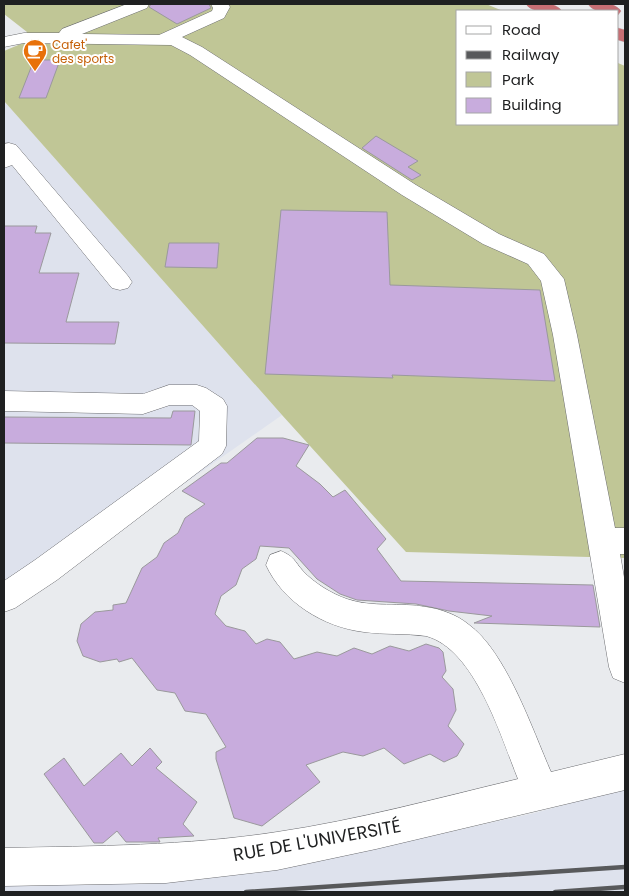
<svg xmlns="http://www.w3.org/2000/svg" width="629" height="896" viewBox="0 0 629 896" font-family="Poppins,sans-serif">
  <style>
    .built { fill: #dee2ed }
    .green { fill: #c0c696 }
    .building { fill: #c8acdd; stroke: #9a999c }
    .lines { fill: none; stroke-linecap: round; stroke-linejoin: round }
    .minor-casing { stroke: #6c6d71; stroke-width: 1 }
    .highway-casing { stroke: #c9c9ca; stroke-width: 1 }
    .minor { fill: #fff; fill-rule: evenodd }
    .highway { fill: #c76f74; fill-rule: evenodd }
    .rail { stroke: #58595b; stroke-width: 4.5 }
    .labels { text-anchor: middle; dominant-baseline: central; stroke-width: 4; stroke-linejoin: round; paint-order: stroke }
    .far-food-label { font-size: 12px; fill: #c56008; stroke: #fff; text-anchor: start }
    .near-street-label { font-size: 18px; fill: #1f2021; stroke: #fff }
  </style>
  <rect width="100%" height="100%" fill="#e9ebee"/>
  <g class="built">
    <path d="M4,101L282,415L4,610Z"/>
    <path d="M625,788V892H4V881L190,877L282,869L535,813Z"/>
  </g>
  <path class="green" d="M4,4H486L503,11H458V124H618V63L625,66V558L406,552L282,415L4,101V51L23,43L27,32L4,14Z"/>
  <g class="building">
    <path d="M151,4H209L211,8L177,24L149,7Z"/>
    <path d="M40,60H60L46,98H19L32,65H38Z"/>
    <path d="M376,136L418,161L408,167L421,175L412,180L362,148Z"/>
    <path d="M281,210L387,212L390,285L540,290L555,381L392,375L393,378L265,374Z"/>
    <path d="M4,226H37L35,233H51L39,273H79L66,322H119L115,344L4,343Z"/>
    <path d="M169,243H219L217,268L165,267Z"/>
    <path d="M173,411H195L191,445L4,443V417L171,418Z"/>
    <path d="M257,438H283L309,445L296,466L320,484L333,497L345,490L386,539L377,549L401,581L593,585L600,627L474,623L492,616L449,611L416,604L357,600L340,594L317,579L289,548L260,546L256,559L242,569L236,585L221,596L215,614L226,626L245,631L256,644L267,639L280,642L294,659L317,652L337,656L354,648L372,654L390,646L409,651L426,644L439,648L443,652L446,671L442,677L453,689L456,710L448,726L464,744L457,756L444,762L430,754L404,764L384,748L363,756L343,752L306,765L320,782L262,826L234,818L216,759V752L226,747L206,714L185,711L175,693L157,690L132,658L119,662L117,659L100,662L83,656L77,641L81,624L95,612L113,610V605L126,603L142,568L157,557L164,543L178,533L185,518L205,504L182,491L221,463H227Z"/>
    <path d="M150,748L162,762L156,768L197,802L183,824L194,836L158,838L160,842H126L117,831L103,843H94L44,774L64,758L84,786L121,753L132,766Z"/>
  </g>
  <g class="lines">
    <g class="minor-casing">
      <g id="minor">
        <path d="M127,4H149L147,8L82,34L159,35L212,11L213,8L211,4H228L230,7L224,18L182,37L202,47L416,185L499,234L544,254L564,279L577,335L615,528H625V554H620L625,583V683L613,678L609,667L553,335L541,281L528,264L483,244L402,195L190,55L171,45L24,43L4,47V37L24,33H59L62,29Z"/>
        <path d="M9,143L16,145L128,276L132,282L128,288L120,290L112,288L12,165L4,168V144Z"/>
        <path d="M169,385H197L206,388L223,399L227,406L226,446L222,454L57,580L15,608L4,612V581L35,560L199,441L200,411L192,405H170L143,414L4,411V391L143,394Z"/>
        <path d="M281,551C295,557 294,561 303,571C314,583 332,594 347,599C373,608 400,602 426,607C441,609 457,615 468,624C506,651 532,729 551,772L625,754V790L376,849L277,870L166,883L4,886V848C95,846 186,846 277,832C358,820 438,798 518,779C501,737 475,649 426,636C405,633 384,635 364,632C323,627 283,602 266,565L270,555Z"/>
      </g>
    </g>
    <g class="highway-casing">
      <g id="highway">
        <path d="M526,4C537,4 555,1 562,11C552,12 532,14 526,4Z"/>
        <path d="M588,4C599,4 614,1 621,11L618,15V11C607,11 594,14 588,4Z"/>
        <path d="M618,28L625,30V42L618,40Z"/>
      </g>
    </g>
    <use href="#minor" class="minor"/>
    <use href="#highway" class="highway"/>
    <g class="rail">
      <path d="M246,892L625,867"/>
      <path d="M555,892L625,887"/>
    </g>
  </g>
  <defs>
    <g id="cafe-pin" transform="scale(1.25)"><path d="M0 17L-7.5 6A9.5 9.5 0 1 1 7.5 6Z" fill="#e8710a" stroke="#fff"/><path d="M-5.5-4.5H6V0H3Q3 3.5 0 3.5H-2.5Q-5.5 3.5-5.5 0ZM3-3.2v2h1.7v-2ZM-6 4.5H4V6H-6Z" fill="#fff"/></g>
  </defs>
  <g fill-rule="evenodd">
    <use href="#cafe-pin" x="35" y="51"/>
  </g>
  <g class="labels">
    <g class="far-food-label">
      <text x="52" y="44">Cafet'<tspan x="52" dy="14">des sports</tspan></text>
    </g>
    <g class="near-street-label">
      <text transform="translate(317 840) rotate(-10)">RUE DE L'UNIVERSITÉ</text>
    </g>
  </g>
  <rect width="629" height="896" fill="none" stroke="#1f2021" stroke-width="10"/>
  <rect x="456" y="10" width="162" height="115" fill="#ffffff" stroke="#a5a6a6"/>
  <rect x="466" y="26" width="25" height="8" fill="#ffffff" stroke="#a5a6a6"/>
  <text x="502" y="35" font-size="15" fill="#1f2021">Road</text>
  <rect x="466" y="51" width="25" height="8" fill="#58595b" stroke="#a5a6a6"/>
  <text x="502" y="60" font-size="15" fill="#1f2021">Railway</text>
  <rect x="466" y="72" width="25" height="15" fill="#c0c696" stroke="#a5a6a6"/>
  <text x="502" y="85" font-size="15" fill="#1f2021">Park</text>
  <rect x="466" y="98" width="25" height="15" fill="#c8acdd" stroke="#a5a6a6"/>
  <text x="502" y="110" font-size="15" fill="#1f2021">Building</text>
</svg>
